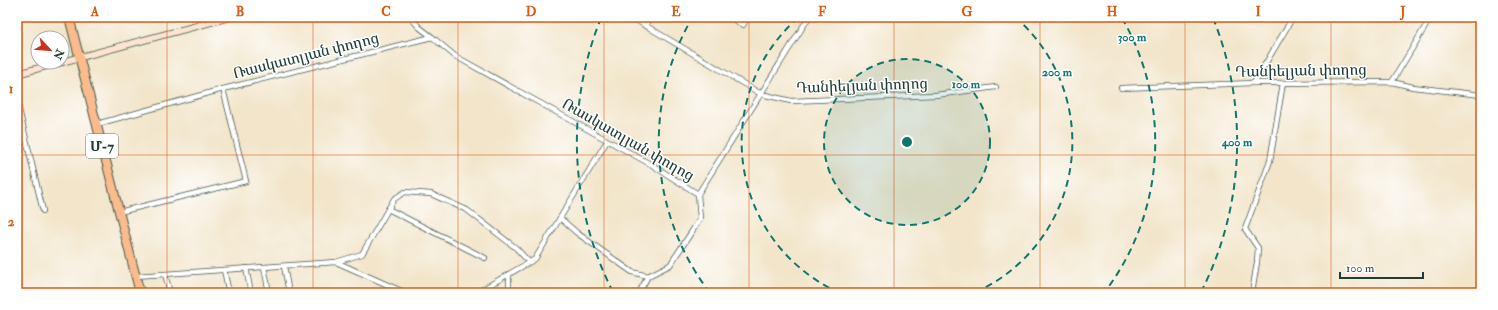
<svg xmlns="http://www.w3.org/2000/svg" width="1498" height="310" viewBox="0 0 1498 310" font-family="'IM FELL Double Pica','Noto Serif Armenian',serif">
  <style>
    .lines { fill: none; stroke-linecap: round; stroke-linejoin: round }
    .street-casing { stroke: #3f564a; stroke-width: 6 }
    .secondary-casing { stroke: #3f564a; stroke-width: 8 }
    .highway-casing { stroke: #3f564a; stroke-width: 10 }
    .street { stroke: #fff; stroke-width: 4.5 }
    .secondary { stroke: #fde4d1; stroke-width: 6 }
    .highway { stroke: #fbbb8c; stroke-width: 8 }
    .grid { fill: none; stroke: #de580e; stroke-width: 1; stroke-opacity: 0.55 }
    .ring { fill: none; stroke: #0f766e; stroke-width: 2; stroke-dasharray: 7 5 }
    .labels { text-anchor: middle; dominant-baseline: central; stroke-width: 3; stroke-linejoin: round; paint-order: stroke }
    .shield { fill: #fff; stroke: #627771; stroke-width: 1 }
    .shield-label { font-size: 14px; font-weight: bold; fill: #1f3d34 }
    .street-label { font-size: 15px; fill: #1f3d34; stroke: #fff }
    .centre { fill: #0f766e; stroke: #fff; stroke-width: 2 }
    .ring-label { font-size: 12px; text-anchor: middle; font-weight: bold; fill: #0f766e; stroke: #fff; stroke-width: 3; stroke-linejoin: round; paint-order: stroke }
    .neatline { fill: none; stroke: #de580e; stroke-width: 1.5 }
    .grid-label { font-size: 13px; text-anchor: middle; font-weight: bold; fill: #de580e }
  </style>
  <rect width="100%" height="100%" fill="#fff"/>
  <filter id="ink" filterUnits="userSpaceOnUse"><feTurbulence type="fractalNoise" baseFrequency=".025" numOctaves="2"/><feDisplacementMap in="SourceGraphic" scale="8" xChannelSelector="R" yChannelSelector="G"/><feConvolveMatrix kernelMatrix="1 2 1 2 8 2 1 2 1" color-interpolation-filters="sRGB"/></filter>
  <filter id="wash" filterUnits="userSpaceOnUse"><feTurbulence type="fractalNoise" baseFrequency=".012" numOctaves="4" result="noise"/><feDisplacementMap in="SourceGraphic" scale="16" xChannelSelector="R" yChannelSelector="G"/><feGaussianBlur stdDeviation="0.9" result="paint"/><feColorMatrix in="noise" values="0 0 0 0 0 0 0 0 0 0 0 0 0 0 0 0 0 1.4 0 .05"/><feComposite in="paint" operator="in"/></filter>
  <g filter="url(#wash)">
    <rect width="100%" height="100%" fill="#f2e5ca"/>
  </g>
  <g filter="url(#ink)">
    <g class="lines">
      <g class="street-casing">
        <g id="street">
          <path d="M410,17L419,27L432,37"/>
          <path d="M631,17L761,94L791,101L936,95L996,87"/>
          <path d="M730,17L743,25L748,17"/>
          <path d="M645,26L650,17"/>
          <path d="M1392,82L1431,17"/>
          <path d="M1254,83L1293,17"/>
          <path d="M1121,88L1254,83L1392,82L1413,87L1481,95"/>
          <path d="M17,101L43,211"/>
          <path d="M97,124L223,89L432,37L455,56L652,165L698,194"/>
          <path d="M698,194L809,17"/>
          <path d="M388,209L485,258"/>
          <path d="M119,212L246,181L223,89"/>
          <path d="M560,218L577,233L632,272L648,276L670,265L700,219L698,194"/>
          <path d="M336,262L362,254L394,199L405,192L431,194L467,210L516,248L529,262"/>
          <path d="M284,266L289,293"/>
          <path d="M264,267L269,293"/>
          <path d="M246,268L251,293"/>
          <path d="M224,270L229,293"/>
          <path d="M165,274L170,293"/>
          <path d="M136,276L336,262L406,293"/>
          <path d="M476,293L535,259L607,141"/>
          <path d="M509,293V274"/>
          <path d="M639,293L648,276"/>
          <path d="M1252,293L1257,262L1258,248L1245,229L1270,161L1283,83"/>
        </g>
      </g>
      <g class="secondary-casing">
        <g id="secondary">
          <path d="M62,62L230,17"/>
          <path d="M17,74L62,62"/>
        </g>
      </g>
      <g class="highway-casing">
        <path id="highway" d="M69,17L140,293"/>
      </g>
      <use href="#street" class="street"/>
      <use href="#secondary" class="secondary"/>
      <use href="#highway" class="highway"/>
    </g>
  </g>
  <path class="grid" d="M167,17V293M313,17V293M458,17V293M604,17V293M749,17V293M894,17V293M1040,17V293M1185,17V293M1331,17V293M17,155H1481"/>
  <circle cx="907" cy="142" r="83" fill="#0f766e" fill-opacity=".12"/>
  <g class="ring">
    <circle cx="907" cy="142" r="83"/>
    <path d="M840 293A165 165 0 0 1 799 17M1015 17A165 165 0 0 1 974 293"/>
    <path d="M710 293A248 248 0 0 1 692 18M1122 18A248 248 0 0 1 1104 293"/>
    <path d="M613 292A330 330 0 0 1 601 18M1213 18A330 330 0 0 1 1201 292"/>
  </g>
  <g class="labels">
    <rect class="shield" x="86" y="134" width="32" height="24" rx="3"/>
    <g class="shield-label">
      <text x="102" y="146">Մ-7</text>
    </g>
    <g class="street-label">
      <text transform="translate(306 56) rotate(-14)">Ռասկատլյան փողոց</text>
      <text transform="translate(1301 71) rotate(-1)">Դանիելյան փողոց</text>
      <text transform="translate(862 86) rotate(-2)">Դանիելյան փողոց</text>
      <text transform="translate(628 140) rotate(30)">Ռասկատլյան փողոց</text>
    </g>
  </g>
  <circle cx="907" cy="142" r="6" class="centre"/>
  <g class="ring-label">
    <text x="1132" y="41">300 m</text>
    <text x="1057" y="76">200 m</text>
    <text x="966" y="88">100 m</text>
    <text x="1237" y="146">400 m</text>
  </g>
  <rect width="1498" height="310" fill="none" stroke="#fff" stroke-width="44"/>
  <g transform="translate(50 50) rotate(116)"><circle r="19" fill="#ffffff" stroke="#a5b1ae"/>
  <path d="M0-3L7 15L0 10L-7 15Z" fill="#c8321e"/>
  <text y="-6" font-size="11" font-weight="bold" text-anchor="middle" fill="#1f3d34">N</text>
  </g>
  <path d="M1340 272v6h83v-6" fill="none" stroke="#1f3d34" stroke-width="2"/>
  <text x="1346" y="272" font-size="12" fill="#1f3d34" stroke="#ffffff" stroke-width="3" paint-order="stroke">100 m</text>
  <rect x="22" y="22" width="1454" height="266" class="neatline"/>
  <g class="grid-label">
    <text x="95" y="16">A</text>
    <text x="240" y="16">B</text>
    <text x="386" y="16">C</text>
    <text x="531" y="16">D</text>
    <text x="676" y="16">E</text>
    <text x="822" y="16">F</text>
    <text x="967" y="16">G</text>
    <text x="1112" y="16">H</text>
    <text x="1258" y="16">I</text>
    <text x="1403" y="16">J</text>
    <text x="11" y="93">1</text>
    <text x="11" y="226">2</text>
  </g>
</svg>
